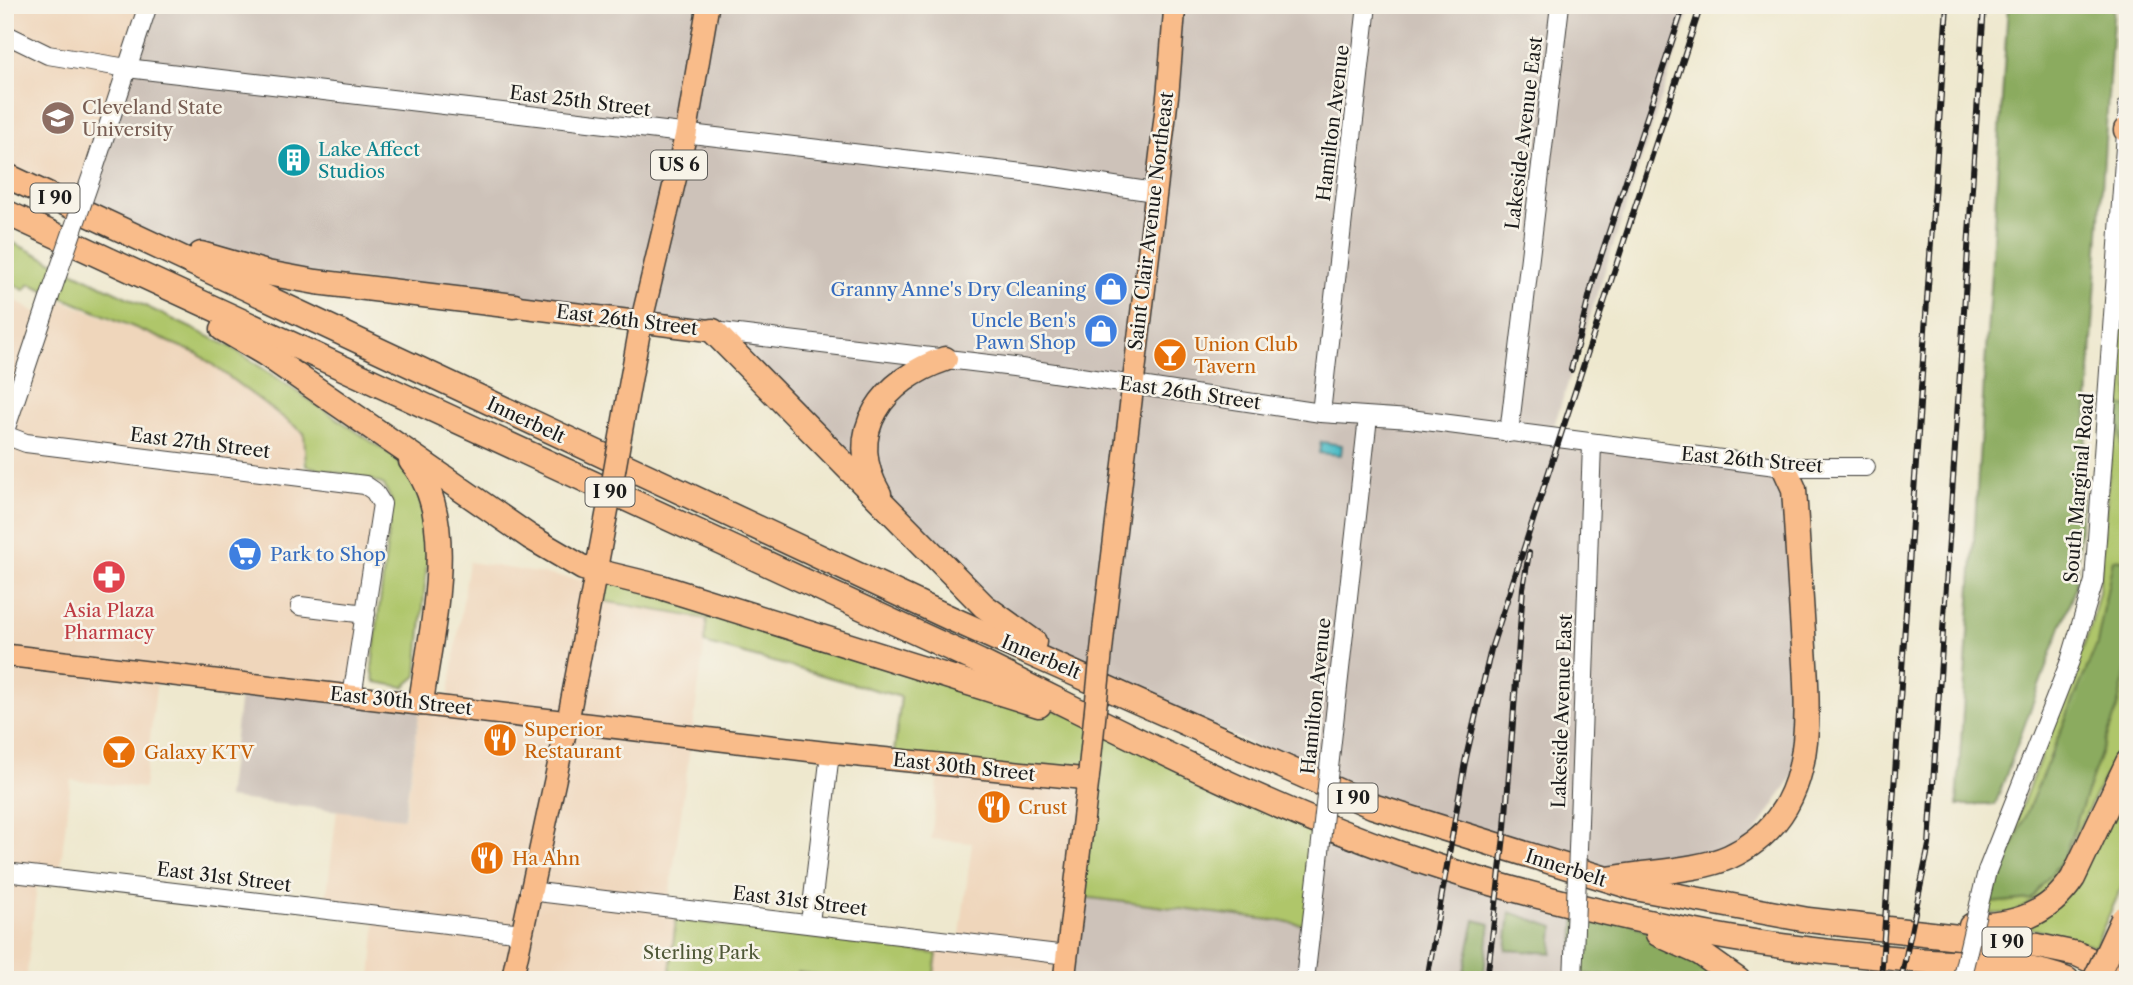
<svg xmlns="http://www.w3.org/2000/svg" width="2133" height="985" viewBox="0 0 2133 985" font-family="'Libre Caslon Text',serif">
  <style>
    .built { fill: #efd6bb }
    .industrial { fill: #cdc2b9 }
    .green { fill: #afc66a; stroke: #667143; stroke-width: 2 }
    .forest { fill: #8bab5e; stroke: #54643d; stroke-width: 2 }
    .water { fill: #4fbdc7; stroke: #366c72; stroke-width: 2 }
    .lines { fill: none; stroke-linecap: round; stroke-linejoin: round }
    .minor-casing { stroke: #3c3b37; stroke-width: 20 }
    .major-casing { stroke: #3c3b37; stroke-width: 24 }
    .highway-casing { stroke: #3c3b37; stroke-width: 27 }
    .minor { stroke: #fff; stroke-width: 18 }
    .major { stroke: #f9bc8a; stroke-width: 21 }
    .highway { stroke: #f9bc8a; stroke-width: 24 }
    .rail-casing { stroke: #1c1c1c; stroke-width: 6 }
    .rail { stroke: #f7f3e8; stroke-width: 3.5; stroke-dasharray: 10; stroke-linecap: butt }
    .minor-bridge-casing { stroke: #3c3b37; stroke-width: 20; stroke-linecap: butt }
    .major-bridge-casing { stroke: #3c3b37; stroke-width: 24; stroke-linecap: butt }
    .highway-bridge-casing { stroke: #3c3b37; stroke-width: 27; stroke-linecap: butt }
    .minor-bridge { stroke: #fff; stroke-width: 18 }
    .major-bridge { stroke: #f9bc8a; stroke-width: 21 }
    .highway-bridge { stroke: #f9bc8a; stroke-width: 24 }
    .labels { text-anchor: middle; dominant-baseline: central; stroke-width: 5; stroke-linejoin: round; paint-order: stroke }
    .shield { fill: #f7f3e8; stroke: #5e5c59; stroke-width: 2 }
    .shield-label { font-size: 18px; font-weight: bold; fill: #1c1c1c }
    .street-label { font-size: 19px; fill: #1c1c1c; stroke: #f7f3e8 }
    .education-label { font-size: 19px; fill: #785e54; stroke: #f7f3e8; text-anchor: start }
    .culture-label { font-size: 19px; fill: #0d838f; stroke: #f7f3e8; text-anchor: start }
    .shop-label { font-size: 19px; fill: #366cbe; stroke: #f7f3e8; text-anchor: end }
    .food-label { font-size: 19px; fill: #c56008; stroke: #f7f3e8; text-anchor: start }
    .health-label { font-size: 19px; fill: #be3a42; stroke: #f7f3e8 }
    .park-label { font-size: 19px; fill: #4f5837; stroke: #f7f3e8 }
  </style>
  <rect width="100%" height="100%" fill="#f7f3e8"/>
  <filter id="ink" filterUnits="userSpaceOnUse"><feTurbulence type="fractalNoise" baseFrequency=".0143" numOctaves="2"/><feDisplacementMap in="SourceGraphic" scale="14" xChannelSelector="R" yChannelSelector="G"/><feConvolveMatrix kernelMatrix="1 2 1 2 8 2 1 2 1" color-interpolation-filters="sRGB"/></filter>
  <filter id="wash" filterUnits="userSpaceOnUse"><feTurbulence type="fractalNoise" baseFrequency=".00686" numOctaves="4" result="noise"/><feDisplacementMap in="SourceGraphic" scale="28" xChannelSelector="R" yChannelSelector="G"/><feGaussianBlur stdDeviation="1.57" result="paint"/><feColorMatrix in="noise" values="0 0 0 0 0 0 0 0 0 0 0 0 0 0 0 0 0 1.4 0 .05"/><feComposite in="paint" operator="in"/></filter>
  <g filter="url(#wash)">
    <rect width="100%" height="100%" fill="#eee8ce"/>
    <g class="built">
      <path d="M5,5H148L80,209L5,175Z"/>
      <path d="M5,294L43,317L50,296L198,354L309,424L301,476L365,485L382,504L352,697L158,672L144,788L71,780L59,879L38,877L26,980H5Z"/>
      <path d="M469,562L594,582L592,599L708,619L668,907L959,942L972,843L931,839L940,764L1088,779L1064,980H371L376,916L325,910L337,810L405,818L421,703L447,705Z"/>
    </g>
    <g class="industrial">
      <path d="M148,5H1692L1550,438L1784,467L1804,759L1746,847L1601,880L1410,819L1036,643L713,331L220,260L80,209Z"/>
      <path d="M242,681L421,703L404,818L227,798Z"/>
      <path d="M1323,822L1576,908L1573,973L1638,980H1064L1074,896Z"/>
    </g>
    <g class="green">
      <path d="M2128,238V730L2050,886C2028,907 2016,917 1986,913L1989,890L2089,632L2099,592Z"/>
      <path d="M5,239L231,347L393,456L417,488L429,539L417,676L404,687L375,682L372,668L392,502L384,485L372,480L306,466L304,433L198,354L30,284L24,290L5,280Z"/>
      <path d="M596,574L985,686L1132,736L1323,822L1311,925L1074,896L1088,779L893,760L901,697L704,643L707,619L591,599Z"/>
      <path d="M2128,784V873L2095,946L2029,928Z"/>
      <path d="M676,919L937,954L933,980H834V977L798,972L796,980H669Z"/>
    </g>
    <g class="forest">
      <path d="M2008,5H2114L2076,586L1995,805H1957Z"/>
      <path d="M2128,238V328L2121,327Z"/>
      <path d="M2117,405L2128,407V476H2124Z"/>
      <path d="M2113,559L2128,561V662L2116,712L2063,859L2031,899L1989,903L2097,644Z"/>
      <path d="M1576,908L1616,915L1738,980H1638L1573,973Z"/>
      <path d="M1510,912L1554,927L1552,953L1506,950Z"/>
      <path d="M1475,920L1490,924L1483,980H1462Z"/>
    </g>
    <path class="water" d="M1321,442L1342,445L1341,455L1319,453Z"/>
  </g>
  <g filter="url(#ink)">
    <g class="lines">
      <g class="minor-casing">
        <g id="minor">
          <path d="M5,34L48,55L127,68L1041,175L1154,192"/>
          <path d="M94,169L148,5"/>
          <path d="M713,331L1014,367L1321,413L1410,419L1784,467H1866"/>
          <path d="M1321,413L1367,5"/>
          <path d="M5,431L50,296"/>
          <path d="M1509,433L1560,5"/>
          <path d="M5,435L26,443L365,485L374,491L382,504L352,697"/>
          <path d="M300,606L366,614"/>
          <path d="M1330,759L1368,417"/>
          <path d="M1579,822L1592,444"/>
          <path d="M1987,871L2070,661L2094,581L2128,105"/>
          <path d="M5,872L522,933"/>
          <path d="M529,891L1067,955"/>
          <path d="M810,923L830,753"/>
          <path d="M1305,980L1320,851"/>
          <path d="M1573,980L1574,955"/>
        </g>
      </g>
      <g class="major-casing">
        <g id="major">
          <path d="M514,306L713,331"/>
          <path d="M625,411L641,323L686,134L708,5"/>
          <path d="M1104,627L1168,92L1175,5"/>
          <path d="M5,655L830,753L1088,779"/>
          <path d="M512,980L568,720L609,502"/>
          <path d="M1064,980L1089,772"/>
        </g>
      </g>
      <g class="highway-casing">
        <g id="highway">
          <path d="M2126,130H2128"/>
          <path d="M5,175L950,618L1372,806L1635,888L1808,920L2038,946L2077,954L2121,974"/>
          <path d="M5,212L980,662C1115,728 1250,800 1392,851C1485,885 1584,909 1681,929C1758,945 1836,953 1914,960C1964,964 2020,961 2067,980"/>
          <path d="M201,254L267,273L316,282L514,306"/>
          <path d="M223,329L264,353L530,537L583,568L661,587L1039,705"/>
          <path d="M713,331L984,606L1034,642"/>
          <path d="M411,461C461,518 430,633 421,703"/>
          <path d="M879,494C842,431 885,379 945,359"/>
          <path d="M1609,879C1645,872 1698,871 1729,857C1821,814 1808,715 1803,632C1800,585 1797,537 1794,489L1784,467"/>
          <path d="M1971,926C2014,925 2048,916 2073,878L2128,762"/>
          <path d="M1658,934L1700,953L1738,980"/>
        </g>
      </g>
      <use href="#minor" class="minor"/>
      <use href="#major" class="major"/>
      <use href="#highway" class="highway"/>
      <g class="rail-casing">
        <g id="rail">
          <path d="M1571,370L1594,277L1684,5"/>
          <path d="M1427,980L1465,762L1491,649L1701,5"/>
          <path d="M1487,980L1505,828L1523,588L1529,553"/>
          <path d="M1881,980L1947,5"/>
          <path d="M1901,980L1929,845L1984,5"/>
        </g>
      </g>
      <use href="#rail" class="rail"/>
      <g class="minor-bridge-casing">
        <g id="minor-bridge">
          <path d="M50,296L94,169"/>
          <path d="M1320,851L1330,759"/>
          <path d="M1574,955L1579,822"/>
          <path d="M1961,980L1987,871"/>
        </g>
      </g>
      <g class="major-bridge-casing">
        <g id="major-bridge">
          <path d="M609,502L625,411"/>
          <path d="M1089,772L1104,627"/>
        </g>
      </g>
      <g class="highway-bridge-casing">
        <g id="highway-bridge">
          <path d="M2095,980L2123,919"/>
          <path d="M2122,980L2128,968"/>
        </g>
      </g>
      <use href="#minor-bridge" class="minor-bridge"/>
      <use href="#major-bridge" class="major-bridge"/>
      <use href="#highway-bridge" class="highway-bridge"/>
    </g>
  </g>
  <defs>
    <g id="university-disc" transform="scale(1.75)"><circle r="9.5" fill="#8d6e63" stroke="#f7f3e8"/><path d="M0-5L7-2L0 1L-7-2ZM-4 1L0 2.5L4 1V4Q0 6-4 4Z" fill="#fff"/></g>
    <g id="building-disc" transform="scale(1.75)"><circle r="9.5" fill="#0f9aa8" stroke="#f7f3e8"/><path d="M-4-6H4V6H1V3H-1V6H-4ZM-2.5-4.3h1.7v1.8h-1.7ZM.8-4.3h1.7v1.8H.8ZM-2.5-1h1.7V.8h-1.7ZM.8-1h1.7V.8H.8Z" fill="#fff"/></g>
    <g id="shop-disc" transform="scale(1.75)"><circle r="9.5" fill="#3f7fe0" stroke="#f7f3e8"/><path d="M-5-2.5h2.3a2.7 3.5 0 0 1 5.4 0H5L5.5 6h-11ZM-1.5-2.5h3a1.5 2.3 0 0 0-3 0Z" fill="#fff"/></g>
    <g id="bar-disc" transform="scale(1.75)"><circle r="9.5" fill="#e8710a" stroke="#f7f3e8"/><path d="M-6-5H6L.8 .8V4.5H3.5V6h-7V4.5H-.8V.8Z" fill="#fff"/></g>
    <g id="supermarket-disc" transform="scale(1.75)"><circle r="9.5" fill="#3f7fe0" stroke="#f7f3e8"/><path d="M-6-5.5h2.5l.6 2H6L4.5 2H-2.5L-4.4-4H-6ZM-1.5 3.2a1.3 1.3 0 1 0 .1 0ZM3 3.2a1.3 1.3 0 1 0 .1 0Z" fill="#fff"/></g>
    <g id="pharmacy-disc" transform="scale(1.75)"><circle r="9.5" fill="#e0444e" stroke="#f7f3e8"/><path d="M-2-6h4v4h4v4h-4v4h-4v-4h-4v-4h4Z" fill="#fff"/></g>
    <g id="restaurant-disc" transform="scale(1.75)"><circle r="9.5" fill="#e8710a" stroke="#f7f3e8"/><path d="M-5-6h1v4h1v-4h1v4h1v-4h1v5L-1.5 .5V6h-2V.5L-5-1ZM5-6V6H3V1.5H1.5Q1.5-4 5-6Z" fill="#fff"/></g>
  </defs>
  <g fill-rule="evenodd">
    <use href="#university-disc" x="58" y="118"/>
    <use href="#building-disc" x="294" y="160"/>
    <use href="#shop-disc" x="1111" y="289"/>
    <use href="#shop-disc" x="1101" y="331"/>
    <use href="#bar-disc" x="1170" y="355"/>
    <use href="#supermarket-disc" x="245" y="554"/>
    <use href="#pharmacy-disc" x="109" y="577"/>
    <use href="#restaurant-disc" x="500" y="740"/>
    <use href="#bar-disc" x="119" y="752"/>
    <use href="#restaurant-disc" x="994" y="807"/>
    <use href="#restaurant-disc" x="487" y="858"/>
  </g>
  <g class="labels">
    <g class="shield">
      <rect x="651" y="150.5" width="56" height="29" rx="5"/>
      <rect x="30.5" y="183.5" width="49" height="29" rx="5"/>
      <rect x="585.5" y="477.5" width="49" height="29" rx="5"/>
      <rect x="1328.5" y="783.5" width="49" height="29" rx="5"/>
      <rect x="1982.5" y="927.5" width="49" height="29" rx="5"/>
    </g>
    <g class="shield-label">
      <text x="679" y="165">US 6</text>
      <text x="55" y="198">I 90</text>
      <text x="610" y="492">I 90</text>
      <text x="1353" y="798">I 90</text>
      <text x="2007" y="942">I 90</text>
    </g>
    <g class="street-label">
      <text transform="translate(580 101) rotate(7)">East 25th Street</text>
      <text transform="translate(1333 123) rotate(-83)">Hamilton Avenue</text>
      <text transform="translate(1524 133) rotate(-83)">Lakeside Avenue East</text>
      <text transform="translate(1151 221) rotate(-83)">Saint Clair Avenue Northeast</text>
      <text transform="translate(627 320) rotate(7)">East 26th Street</text>
      <text transform="translate(1190 393) rotate(8)">East 26th Street</text>
      <text transform="translate(526 420) rotate(25)">Innerbelt</text>
      <text transform="translate(200 443) rotate(7)">East 27th Street</text>
      <text transform="translate(1752 460) rotate(5)">East 26th Street</text>
      <text transform="translate(2079 488) rotate(-85)">South Marginal Road</text>
      <text transform="translate(1041 657) rotate(23)">Innerbelt</text>
      <text transform="translate(1316 696) rotate(-84)">Hamilton Avenue</text>
      <text transform="translate(401 701) rotate(6)">East 30th Street</text>
      <text transform="translate(1562 711) rotate(-88)">Lakeside Avenue East</text>
      <text transform="translate(964 767) rotate(6)">East 30th Street</text>
      <text transform="translate(1566 868) rotate(18)">Innerbelt</text>
      <text transform="translate(224 877) rotate(7)">East 31st Street</text>
      <text transform="translate(800 901) rotate(7)">East 31st Street</text>
    </g>
    <g class="education-label">
      <text x="82" y="107">Cleveland State<tspan x="82" dy="22">University</tspan></text>
    </g>
    <g class="culture-label">
      <text x="318" y="149">Lake Affect<tspan x="318" dy="22">Studios</tspan></text>
    </g>
    <g class="shop-label">
      <text x="1086" y="289">Granny Anne's Dry Cleaning</text>
      <text x="1076" y="320">Uncle Ben's<tspan x="1076" dy="22">Pawn Shop</tspan></text>
      <text x="270" y="554" text-anchor="start">Park to Shop</text>
    </g>
    <g class="food-label">
      <text x="1194" y="344">Union Club<tspan x="1194" dy="22">Tavern</tspan></text>
      <text x="524" y="729">Superior<tspan x="524" dy="22">Restaurant</tspan></text>
      <text x="144" y="752">Galaxy KTV</text>
      <text x="1018" y="807">Crust</text>
      <text x="512" y="858">Ha Ahn</text>
    </g>
    <g class="health-label">
      <text x="109" y="610">Asia Plaza<tspan x="109" dy="22">Pharmacy</tspan></text>
    </g>
    <g class="park-label">
      <text x="701" y="952">Sterling Park</text>
    </g>
  </g>
  <rect width="2133" height="985" fill="none" stroke="#f7f3e8" stroke-width="28"/>
</svg>
